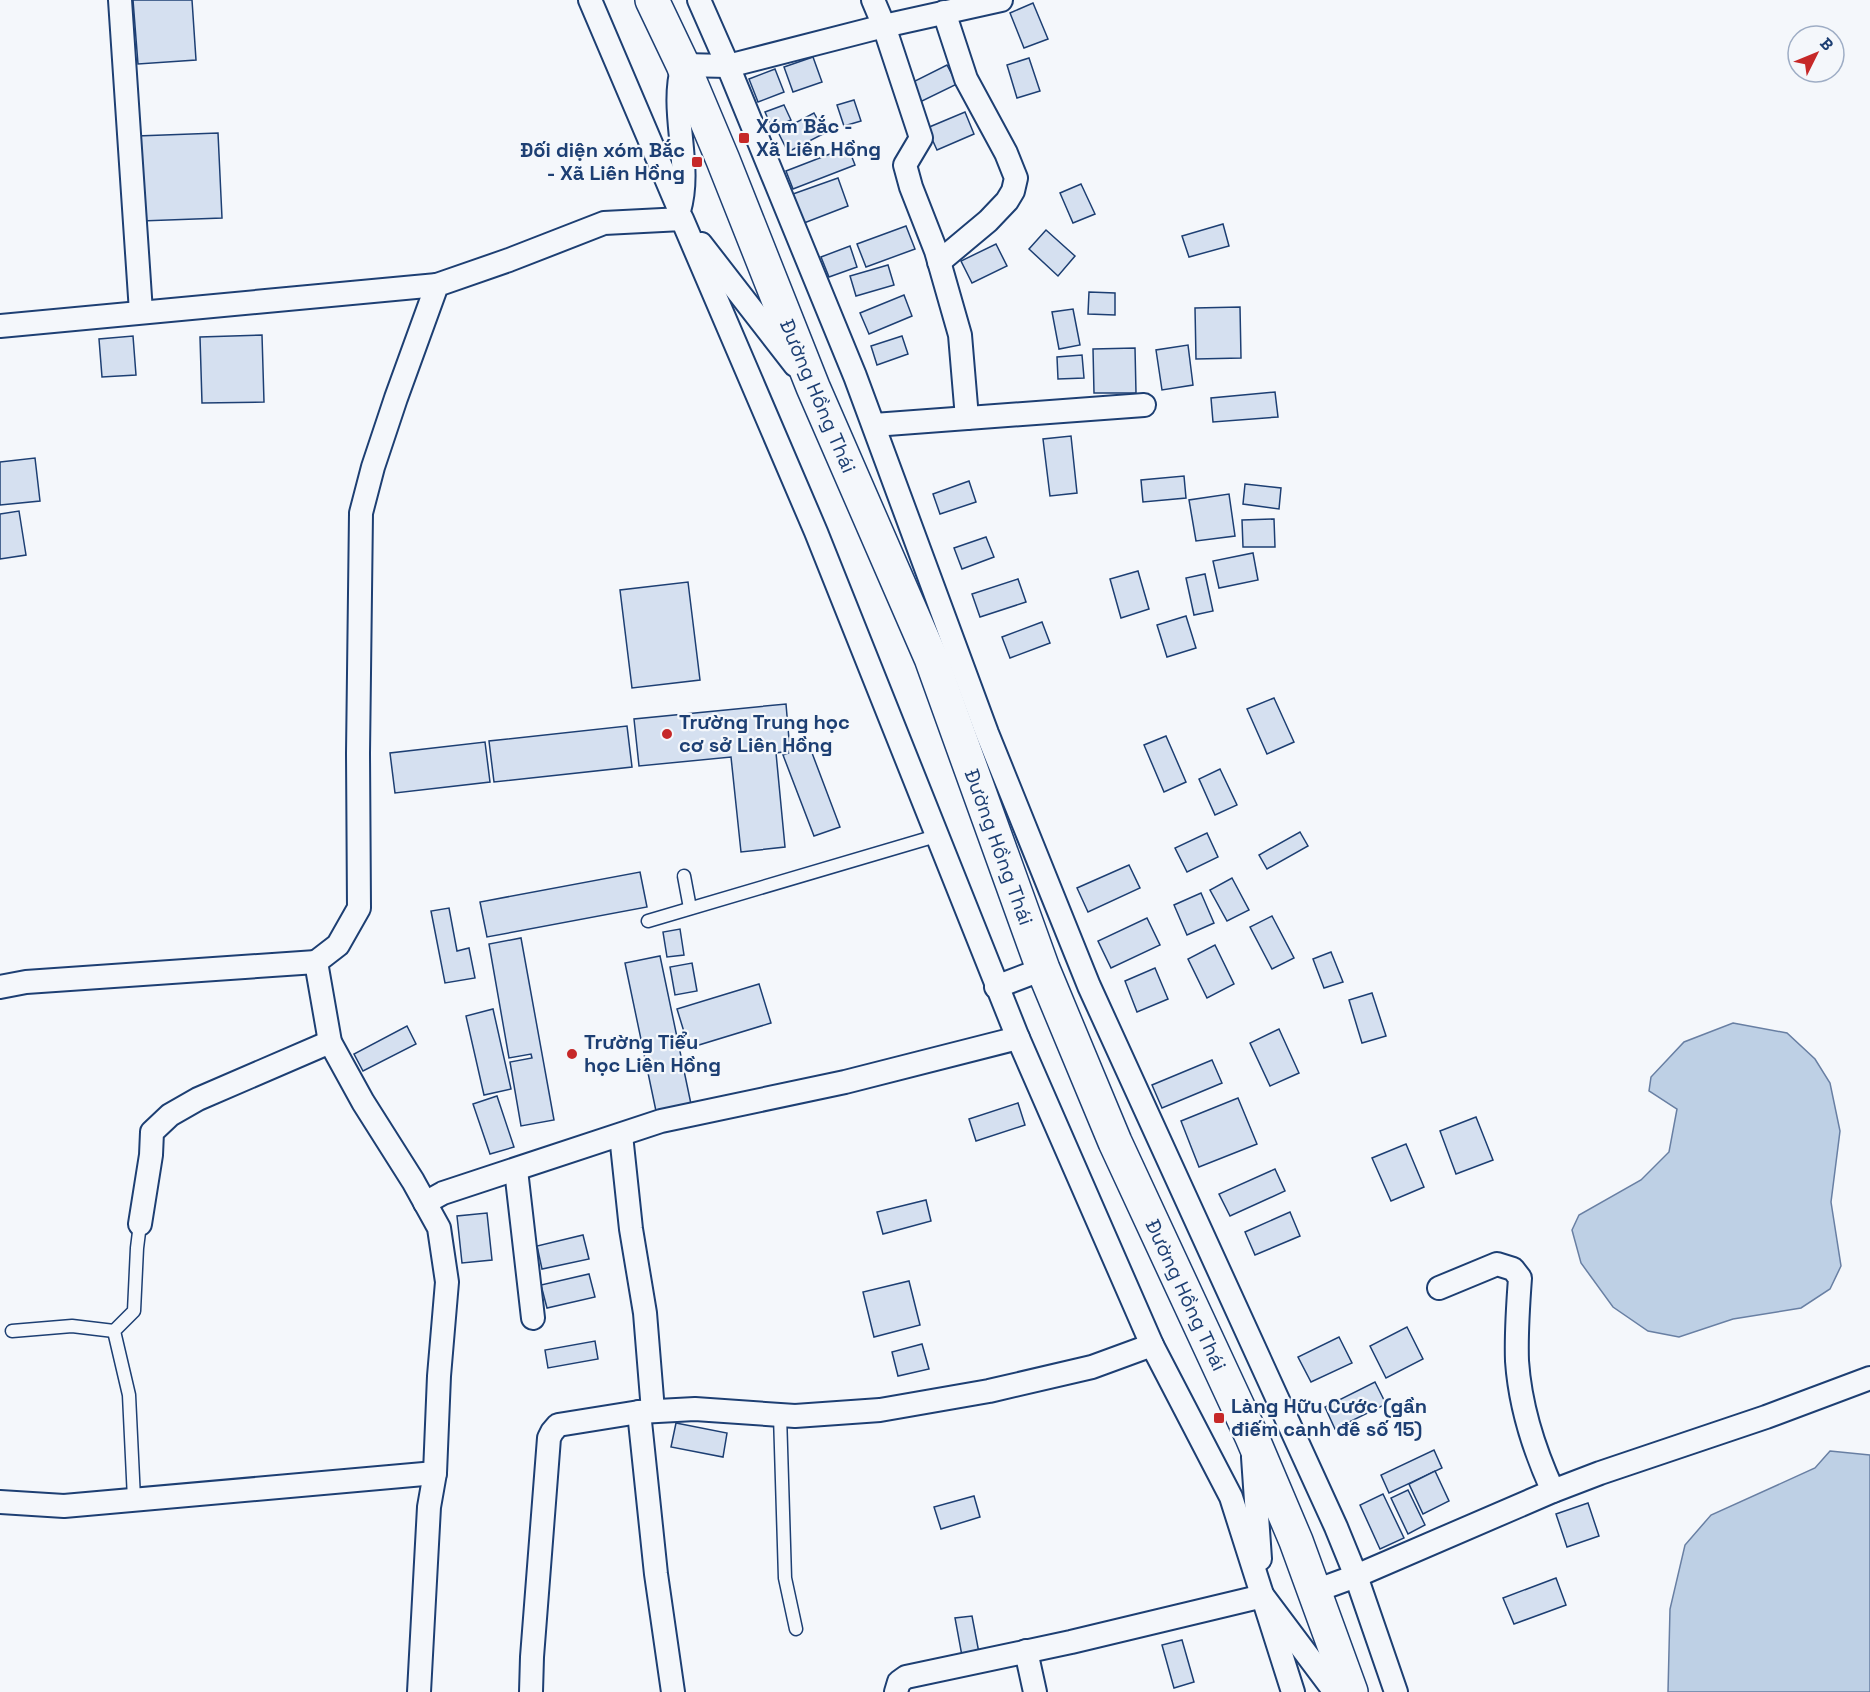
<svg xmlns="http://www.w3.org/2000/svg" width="1870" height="1692" viewBox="0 0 1870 1692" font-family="'Space Grotesk',sans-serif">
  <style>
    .water { fill: #bed0e5; stroke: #687fa3; stroke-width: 1.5 }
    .building { fill: #d5e0f0; stroke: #1d3f73; stroke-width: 1.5 }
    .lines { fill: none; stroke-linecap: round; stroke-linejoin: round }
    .lane-casing { stroke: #1d3f73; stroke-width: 15 }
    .street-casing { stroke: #1d3f73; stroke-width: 26 }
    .primary-casing { stroke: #1d3f73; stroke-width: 36 }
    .lane { stroke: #f4f7fb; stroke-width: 12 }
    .street { stroke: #f4f7fb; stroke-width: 22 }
    .primary { stroke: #f4f7fb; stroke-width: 33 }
    .poi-dot { fill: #c62828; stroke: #f4f7fb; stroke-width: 2 }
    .labels { text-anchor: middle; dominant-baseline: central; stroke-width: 4.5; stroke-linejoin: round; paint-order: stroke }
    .poi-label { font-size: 20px; font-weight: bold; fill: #1d3f73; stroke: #f4f7fb; text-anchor: start }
    .street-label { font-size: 20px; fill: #1d3f73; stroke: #f4f7fb }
  </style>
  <rect width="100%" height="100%" fill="#f4f7fb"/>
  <g class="water">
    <path d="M1733,1023L1787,1033L1815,1059L1830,1083L1840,1131L1831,1202L1841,1266L1830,1289L1801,1308L1733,1319L1679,1337L1648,1331L1613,1307L1581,1263L1572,1230L1579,1215L1641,1180L1669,1152L1677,1109L1649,1091L1651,1077L1684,1042Z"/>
    <path d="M1830,1451L1870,1455V1692H1668L1670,1609L1685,1545L1711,1515L1815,1468Z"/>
  </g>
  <g class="building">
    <path d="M133,0H192L196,60L138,64Z"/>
    <path d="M1033,3L1048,39L1024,48L1010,13Z"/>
    <path d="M813,57L822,82L793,92L784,67Z"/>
    <path d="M1029,58L1040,91L1017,98L1007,65Z"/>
    <path d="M947,65L957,84L920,102L911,83Z"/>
    <path d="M775,69L784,92L758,102L749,79Z"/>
    <path d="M854,100L861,121L844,126L837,105Z"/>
    <path d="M784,105L791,120L772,128L765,112Z"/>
    <path d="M965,112L974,134L937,150L927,128Z"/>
    <path d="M814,113L825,133L788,152L778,132Z"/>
    <path d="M218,133L222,218L141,221L137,136Z"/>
    <path d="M848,147L855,165L793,189L786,171Z"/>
    <path d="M838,178L848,206L804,223L793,194Z"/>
    <path d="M1081,184L1095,214L1073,223L1060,193Z"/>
    <path d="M1223,224L1229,246L1189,257L1182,236Z"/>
    <path d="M906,226L915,249L866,267L857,244Z"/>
    <path d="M1046,230L1075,256L1058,276L1029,249Z"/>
    <path d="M996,244L1007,266L972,283L961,261Z"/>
    <path d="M850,246L857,267L829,277L821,257Z"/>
    <path d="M888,265L894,285L856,296L850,276Z"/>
    <path d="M1089,292L1115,293V315L1088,314Z"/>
    <path d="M904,295L912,316L869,334L860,313Z"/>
    <path d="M1240,307L1241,358L1196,359L1195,308Z"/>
    <path d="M1073,309L1080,345L1059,349L1052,312Z"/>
    <path d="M262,335L264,402L202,403L200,337Z"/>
    <path d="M133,336L136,375L102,377L99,339Z"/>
    <path d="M902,336L908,354L877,365L871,346Z"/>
    <path d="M1188,345L1193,385L1162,390L1156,350Z"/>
    <path d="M1135,348L1136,393H1094L1093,349Z"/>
    <path d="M1082,355L1084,378L1058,379L1057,357Z"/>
    <path d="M1275,392L1278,417L1213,422L1211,398Z"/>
    <path d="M1071,436L1077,493L1050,496L1043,439Z"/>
    <path d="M35,458L40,501L0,505V462Z"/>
    <path d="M1184,476L1186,498L1143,502L1141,480Z"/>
    <path d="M969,481L976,502L940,514L933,494Z"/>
    <path d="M1245,484L1281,488L1279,509L1243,504Z"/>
    <path d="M1229,494L1235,536L1196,541L1189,500Z"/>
    <path d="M19,511L26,555L0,559V514Z"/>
    <path d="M1274,519L1275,547H1243L1242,520Z"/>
    <path d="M986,537L994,557L962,569L954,548Z"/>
    <path d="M1253,553L1258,580L1219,588L1213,561Z"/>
    <path d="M1138,571L1149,609L1121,618L1110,579Z"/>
    <path d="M1205,574L1213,611L1194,615L1186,578Z"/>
    <path d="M1018,579L1026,602L980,617L972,594Z"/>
    <path d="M688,582L700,680L632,688L620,590Z"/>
    <path d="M1186,616L1196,648L1167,657L1157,625Z"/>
    <path d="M1042,622L1050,643L1010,658L1002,637Z"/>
    <path d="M1274,698L1294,742L1267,754L1247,709Z"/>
    <path d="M786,704L790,751L776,753L785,847L741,852L731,757L639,766L634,719Z"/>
    <path d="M627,726L632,767L494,782L489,741Z"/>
    <path d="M1166,736L1186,782L1164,792L1144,745Z"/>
    <path d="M485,742L490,782L395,793L390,753Z"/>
    <path d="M809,745L840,827L814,836L783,755Z"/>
    <path d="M1220,769L1237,805L1215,815L1199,779Z"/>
    <path d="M1300,832L1308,846L1267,869L1259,855Z"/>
    <path d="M1207,833L1218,857L1187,872L1175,848Z"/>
    <path d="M1129,865L1140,888L1088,912L1077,888Z"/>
    <path d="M640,872L647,907L487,937L480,902Z"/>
    <path d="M1232,878L1249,910L1227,921L1210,890Z"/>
    <path d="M1201,893L1214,923L1187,935L1174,905Z"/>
    <path d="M449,908L457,951L469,948L475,978L445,983L431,911Z"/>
    <path d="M1272,916L1294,958L1272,969L1250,927Z"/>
    <path d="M1147,918L1160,945L1111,968L1098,941Z"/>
    <path d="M680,929L684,955L667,957L663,932Z"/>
    <path d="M521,938L554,1120L521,1126L510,1062L532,1058L531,1054L509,1058L489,944Z"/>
    <path d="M1215,945L1234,984L1207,998L1188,959Z"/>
    <path d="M1331,952L1343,982L1324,988L1313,959Z"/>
    <path d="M660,956L691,1104L656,1111L625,963Z"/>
    <path d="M692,963L697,991L675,995L670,967Z"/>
    <path d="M1155,968L1168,999L1137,1012L1125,981Z"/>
    <path d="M759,984L771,1023L689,1048L677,1009Z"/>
    <path d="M1372,993L1386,1036L1362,1043L1349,1000Z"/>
    <path d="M493,1009L511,1089L484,1095L466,1016Z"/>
    <path d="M407,1026L416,1044L363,1071L354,1054Z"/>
    <path d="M1279,1029L1299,1073L1270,1086L1250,1043Z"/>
    <path d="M1212,1060L1222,1083L1162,1108L1152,1085Z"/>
    <path d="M497,1096L514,1147L490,1154L473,1104Z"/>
    <path d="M1238,1098L1257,1144L1199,1167L1181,1121Z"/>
    <path d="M1018,1103L1025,1125L976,1141L969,1119Z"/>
    <path d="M1476,1117L1493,1160L1456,1174L1440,1131Z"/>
    <path d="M1406,1144L1424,1187L1391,1201L1372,1158Z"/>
    <path d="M1275,1169L1285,1191L1230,1216L1219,1194Z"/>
    <path d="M926,1200L931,1221L883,1234L877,1212Z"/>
    <path d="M1290,1212L1300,1236L1255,1255L1245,1232Z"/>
    <path d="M487,1213L492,1260L462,1263L457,1216Z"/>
    <path d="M583,1235L589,1259L542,1269L537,1246Z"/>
    <path d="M589,1274L595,1297L547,1308L541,1285Z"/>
    <path d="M909,1281L920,1325L874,1337L863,1292Z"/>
    <path d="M1407,1327L1423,1359L1386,1378L1370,1346Z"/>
    <path d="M1339,1337L1352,1363L1311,1382L1298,1357Z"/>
    <path d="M595,1341L598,1359L548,1368L545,1350Z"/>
    <path d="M922,1344L929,1369L898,1376L892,1352Z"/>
    <path d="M1375,1382L1386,1404L1335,1429L1325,1407Z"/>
    <path d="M676,1423L727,1433L723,1457L671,1447Z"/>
    <path d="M1434,1450L1442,1468L1389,1493L1381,1475Z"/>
    <path d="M1435,1471L1449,1501L1423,1514L1409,1484Z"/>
    <path d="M1408,1490L1425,1525L1408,1534L1391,1498Z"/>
    <path d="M1383,1494L1404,1538L1380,1549L1360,1505Z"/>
    <path d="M974,1496L980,1517L941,1529L934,1507Z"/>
    <path d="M1588,1503L1599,1536L1567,1547L1556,1514Z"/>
    <path d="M1556,1578L1566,1605L1514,1624L1503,1598Z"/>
    <path d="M972,1616L979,1653L962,1656L955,1618Z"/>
    <path d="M1182,1640L1194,1682L1174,1688L1162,1645Z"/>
  </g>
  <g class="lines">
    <g class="lane-casing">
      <g id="lane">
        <path d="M684,876L690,908"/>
        <path d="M648,921L936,836"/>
        <path d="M12,1331L72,1326L114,1331"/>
        <path d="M780,1415L785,1578L796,1629"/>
        <path d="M134,1499L129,1395L114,1331L134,1311L137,1248L140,1224"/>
      </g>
    </g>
    <g class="street-casing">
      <g id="street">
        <path d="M120,0L141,312"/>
        <path d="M590,0L679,209"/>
        <path d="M699,0L728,66L855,376L987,733L1089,986L1336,1527L1356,1576L1396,1692"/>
        <path d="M873,0L884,26L921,138L905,165L911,187L936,251L960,335L967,418"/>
        <path d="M679,211C693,164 669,112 683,65L728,66L884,26L1001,0"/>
        <path d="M701,244L795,365"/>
        <path d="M939,262L988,221L1007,201L1013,191L1016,178L1006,153L966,79L944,12"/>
        <path d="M0,326L437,285"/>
        <path d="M874,425L1144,405"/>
        <path d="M0,987L26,982L316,962"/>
        <path d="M996,987L1043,969"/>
        <path d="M621,1135L631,1229L645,1313L653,1411"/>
        <path d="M516,1170L533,1318"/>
        <path d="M425,1203L443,1193L661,1121L845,1082L1018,1038"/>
        <path d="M140,1224L151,1155L152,1132L170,1115L198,1099L330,1042"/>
        <path d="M1439,1288L1497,1264L1513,1269L1520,1278C1518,1305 1516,1334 1517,1361C1520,1405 1535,1452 1553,1491"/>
        <path d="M639,1412L656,1574L673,1692"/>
        <path d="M1253,1457L1260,1559"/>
        <path d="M0,1502L64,1506L435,1473"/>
        <path d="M1315,1591L1356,1576L1553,1491L1600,1473L1766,1417L1870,1378"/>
        <path d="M1026,1651L1035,1692"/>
        <path d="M419,1692L429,1507L435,1473L439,1376L447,1282L439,1228L413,1181L363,1102L330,1042L316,962L338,945L359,908L358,753L361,513L373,467L396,398L437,285L509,260L604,223L682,219L816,532L1018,1038L1152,1345L1231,1497L1293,1692"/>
        <path d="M531,1692L532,1657L549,1438L552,1432L558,1425L639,1412L695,1409L795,1416L880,1410L989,1391L1092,1367L1152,1345"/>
        <path d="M896,1692L899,1682L906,1677L1071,1642L1263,1596L1335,1692"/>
      </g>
    </g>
    <g class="primary-casing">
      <path id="primary" d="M652,0L683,65L723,160L813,387L931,658L1043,969L1115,1142L1252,1437L1296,1541L1351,1692"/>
    </g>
    <use href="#lane" class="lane"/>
    <use href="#street" class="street"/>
    <use href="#primary" class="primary"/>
  </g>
  <g class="poi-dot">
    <rect x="738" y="132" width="12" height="12" rx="3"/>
    <rect x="691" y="156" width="12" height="12" rx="3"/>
    <circle cx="667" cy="734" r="6"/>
    <circle cx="572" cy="1054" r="6"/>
    <rect x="1213" y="1412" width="12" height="12" rx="3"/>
  </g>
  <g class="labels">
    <g class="poi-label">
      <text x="756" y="126">Xóm Bắc -<tspan x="756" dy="23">Xã Liên Hồng</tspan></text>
      <text x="685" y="150" text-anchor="end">Đối diện xóm Bắc<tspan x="685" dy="23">- Xã Liên Hồng</tspan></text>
      <text x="679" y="722">Trường Trung học<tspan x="679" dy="23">cơ sở Liên Hồng</tspan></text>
      <text x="584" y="1042">Trường Tiểu<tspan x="584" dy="23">học Liên Hồng</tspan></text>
      <text x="1231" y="1406">Làng Hữu Cước (gần<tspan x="1231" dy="23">điếm canh đê số 15)</tspan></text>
    </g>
    <g class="street-label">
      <text transform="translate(818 396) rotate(67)">Đường Hồng Thái</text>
      <text transform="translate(999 847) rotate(70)">Đường Hồng Thái</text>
      <text transform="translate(1186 1295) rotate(65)">Đường Hồng Thái</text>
    </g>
  </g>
  <g transform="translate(1816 54) rotate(47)"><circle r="28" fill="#f4f7fb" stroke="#9eadc5" stroke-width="1.5"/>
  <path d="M0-4.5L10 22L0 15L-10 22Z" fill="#c62828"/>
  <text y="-9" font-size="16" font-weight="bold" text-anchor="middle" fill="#1d3f73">B</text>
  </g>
</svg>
